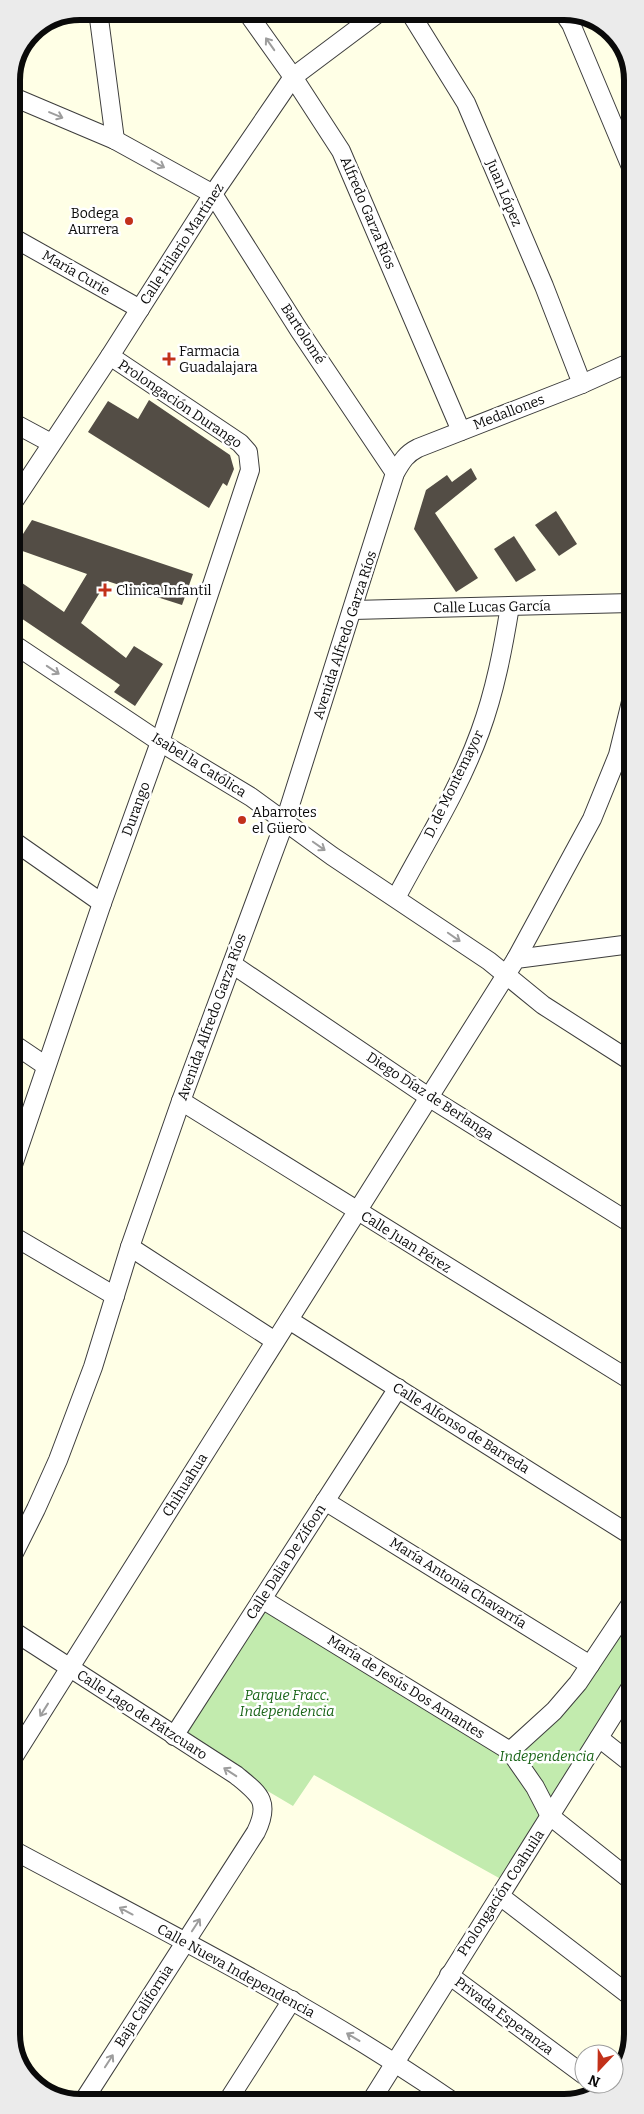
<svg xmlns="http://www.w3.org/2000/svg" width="644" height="2114" viewBox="0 0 644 2114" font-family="Bitter,serif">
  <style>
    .green { fill: #c2ebae }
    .building { fill: #534d45 }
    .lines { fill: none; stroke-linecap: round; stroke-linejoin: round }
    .minor-casing { stroke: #3d3d3d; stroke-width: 20 }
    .minor { stroke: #fff; stroke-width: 18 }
    .oneway { stroke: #9d9d9d }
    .poi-dot { fill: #c2311a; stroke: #fff; stroke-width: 2 }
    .labels { text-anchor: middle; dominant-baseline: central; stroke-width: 5; stroke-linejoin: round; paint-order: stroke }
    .street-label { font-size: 14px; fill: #0a0a0a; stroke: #fff }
    .poi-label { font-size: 14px; fill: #0a0a0a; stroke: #fff; text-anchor: start }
    .park-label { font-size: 14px; font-style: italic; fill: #196417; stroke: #fff }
    .rim { fill: none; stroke: #0a0a0a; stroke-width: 6 }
  </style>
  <rect width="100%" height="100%" fill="#ffffe6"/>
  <path class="green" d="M262,1599L510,1751L554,1711L632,1600V1668L547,1810L508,1883L314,1775L293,1806L174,1736Z"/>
  <g class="building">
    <path d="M149,400L230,455L234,469L227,486L223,483L209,508L88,432L108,401L138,419Z"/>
    <path d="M471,468L477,479L435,513L478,578L456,592L414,529L426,490L447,475L452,482Z"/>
    <path d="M556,511L577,544L559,556L535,525Z"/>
    <path d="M32,520L193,574L182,605L107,581L81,623L126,658L134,646L163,664L135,706L114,692L120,685L12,612V576L64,612L87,574L14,548Z"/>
    <path d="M514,536L536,570L516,582L494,549Z"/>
  </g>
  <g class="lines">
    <g class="minor-casing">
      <g id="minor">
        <path d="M98,11L115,140"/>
        <path d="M246,11L293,77L341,151L461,431"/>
        <path d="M409,11L466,103L544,286L582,384"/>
        <path d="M562,11L571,24L631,167"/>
        <path d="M11,96L115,140L213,194L299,330L395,473"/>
        <path d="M12,237L140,309"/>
        <path d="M12,422L51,443"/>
        <path d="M12,504L110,356L213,194L293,77L381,11"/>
        <path d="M353,610L631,603"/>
        <path d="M12,643L160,742L251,797L332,856L489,961L543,1005L632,1062"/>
        <path d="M12,840L102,903"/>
        <path d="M396,898C425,843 459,790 480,732C495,691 503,649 510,606"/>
        <path d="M516,959L592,819L618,755L631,702"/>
        <path d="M232,964L430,1098L632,1224"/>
        <path d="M12,1043L46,1066"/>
        <path d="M181,1101L632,1381"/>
        <path d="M13,1165L102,903L160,742L250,470L248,452L240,443L110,356"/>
        <path d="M13,1236L115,1296"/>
        <path d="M130,1247L275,1341"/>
        <path d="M289,1320L632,1536"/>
        <path d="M325,1501L590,1665"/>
        <path d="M13,1555L36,1509L58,1460L93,1367L130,1247L181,1101L285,821L395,473C402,461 406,454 418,448L582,384L631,362"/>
        <path d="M262,1599L510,1751L535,1787L550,1816L633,1882"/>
        <path d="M13,1631L236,1775C259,1794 271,1801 256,1832L82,2103"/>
        <path d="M174,1736L398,1388"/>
        <path d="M599,1738L632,1764"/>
        <path d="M510,1751L554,1711L578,1683L632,1602"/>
        <path d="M13,1758L516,959L631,944"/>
        <path d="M13,1850C162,1930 313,2005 452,2101"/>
        <path d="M500,1896L633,1998"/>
        <path d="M449,1975L584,2075"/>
        <path d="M596,2084L601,2088"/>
        <path d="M371,2101L632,1685"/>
        <path d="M227,2102L292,2000"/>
      </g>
    </g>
    <use href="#minor" class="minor"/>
  </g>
  <defs><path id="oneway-shaft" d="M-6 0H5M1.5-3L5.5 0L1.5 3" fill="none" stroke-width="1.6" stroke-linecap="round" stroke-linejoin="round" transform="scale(1.25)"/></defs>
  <g class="oneway">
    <use href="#oneway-shaft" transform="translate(270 44) rotate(-125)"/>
    <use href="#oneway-shaft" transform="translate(56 115) rotate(23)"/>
    <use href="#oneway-shaft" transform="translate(158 164) rotate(29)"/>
    <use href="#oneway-shaft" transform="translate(53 670) rotate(34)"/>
    <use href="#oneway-shaft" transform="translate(319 846) rotate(35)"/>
    <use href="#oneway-shaft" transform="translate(454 937) rotate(35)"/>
    <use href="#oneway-shaft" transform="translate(44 1710) rotate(122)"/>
    <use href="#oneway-shaft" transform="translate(230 1772) rotate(-147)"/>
    <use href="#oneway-shaft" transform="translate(126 1911) rotate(-152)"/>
    <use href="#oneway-shaft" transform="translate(196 1925) rotate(-57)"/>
    <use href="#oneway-shaft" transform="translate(353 2037) rotate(-149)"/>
    <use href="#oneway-shaft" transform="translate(109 2061) rotate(-57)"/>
  </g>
  <g class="poi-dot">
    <circle cx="129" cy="221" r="5"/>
    <path d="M166.5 351.5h5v5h5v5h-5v5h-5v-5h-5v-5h5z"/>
    <path d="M102.5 582.5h5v5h5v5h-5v5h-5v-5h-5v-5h5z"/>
    <circle cx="242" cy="820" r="5"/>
  </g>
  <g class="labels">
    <g class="street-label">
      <text transform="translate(504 193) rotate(67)">Juan López</text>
      <text transform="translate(368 213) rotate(67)">Alfredo Garza Ríos</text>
      <text transform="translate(182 244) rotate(-57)">Calle Hilario Martínez</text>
      <text transform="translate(76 273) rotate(30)">María Curie</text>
      <text transform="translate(303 334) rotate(57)">Bartolomé</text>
      <text transform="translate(180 404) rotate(34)">Prolongación Durango</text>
      <text transform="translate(509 412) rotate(-21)">Medallones</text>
      <text transform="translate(492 607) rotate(-1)">Calle Lucas García</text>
      <text transform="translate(345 635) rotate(-72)">Avenida Alfredo Garza Ríos</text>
      <text transform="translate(199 765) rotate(32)">Isabel la Católica</text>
      <text transform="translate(454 784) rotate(-64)">D. de Montemayor</text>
      <text transform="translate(136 809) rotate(-70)">Durango</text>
      <text transform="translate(212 1017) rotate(-70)">Avenida Alfredo Garza Ríos</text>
      <text transform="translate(430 1096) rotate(33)">Diego Díaz de Berlanga</text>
      <text transform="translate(406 1242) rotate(32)">Calle Juan Pérez</text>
      <text transform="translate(461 1428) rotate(32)">Calle Alfonso de Barreda</text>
      <text transform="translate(185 1485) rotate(-58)">Chihuahua</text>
      <text transform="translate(286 1562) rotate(-57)">Calle Dalia De Zifoon</text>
      <text transform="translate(458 1583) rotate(32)">María Antonia Chavarría</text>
      <text transform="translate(406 1687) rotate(32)">María de Jesús Dos Amantes</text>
      <text transform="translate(142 1715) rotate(33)">Calle Lago de Pátzcuaro</text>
      <text transform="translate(501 1893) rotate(-57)">Prolongación Coahuila</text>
      <text transform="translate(236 1971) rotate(29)">Calle Nueva Independencia</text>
      <text transform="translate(144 2006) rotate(-57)">Baja California</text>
      <text transform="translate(504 2016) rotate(37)">Privada Esperanza</text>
    </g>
    <g class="poi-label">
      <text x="119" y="213" text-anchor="end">Bodega<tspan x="119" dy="16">Aurrera</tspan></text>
      <text x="179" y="351">Farmacia<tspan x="179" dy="16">Guadalajara</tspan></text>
      <text x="116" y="590">Clinica Infantil</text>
      <text x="252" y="812">Abarrotes<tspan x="252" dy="16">el Güero</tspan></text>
    </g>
    <g class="park-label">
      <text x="287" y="1695">Parque Fracc.<tspan x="287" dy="16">Independencia</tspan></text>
      <text x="547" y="1756">Independencia</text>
    </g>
  </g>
  <path d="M0 0H644V2114H0ZM80 20H564A60 60 0 0 1 624 80V2034A60 60 0 0 1 564 2094H80A60 60 0 0 1 20 2034V80A60 60 0 0 1 80 20Z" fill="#ebebeb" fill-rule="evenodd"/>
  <path class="rim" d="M80 20H564A60 60 0 0 1 624 80V2034A60 60 0 0 1 564 2094H80A60 60 0 0 1 20 2034V80A60 60 0 0 1 80 20Z"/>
  <g transform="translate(599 2069) rotate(202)"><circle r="24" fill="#ffffff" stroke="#9d9d9d"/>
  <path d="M0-4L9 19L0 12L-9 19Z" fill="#c2311a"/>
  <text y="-8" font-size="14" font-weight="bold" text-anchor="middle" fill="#0a0a0a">N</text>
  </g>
</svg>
